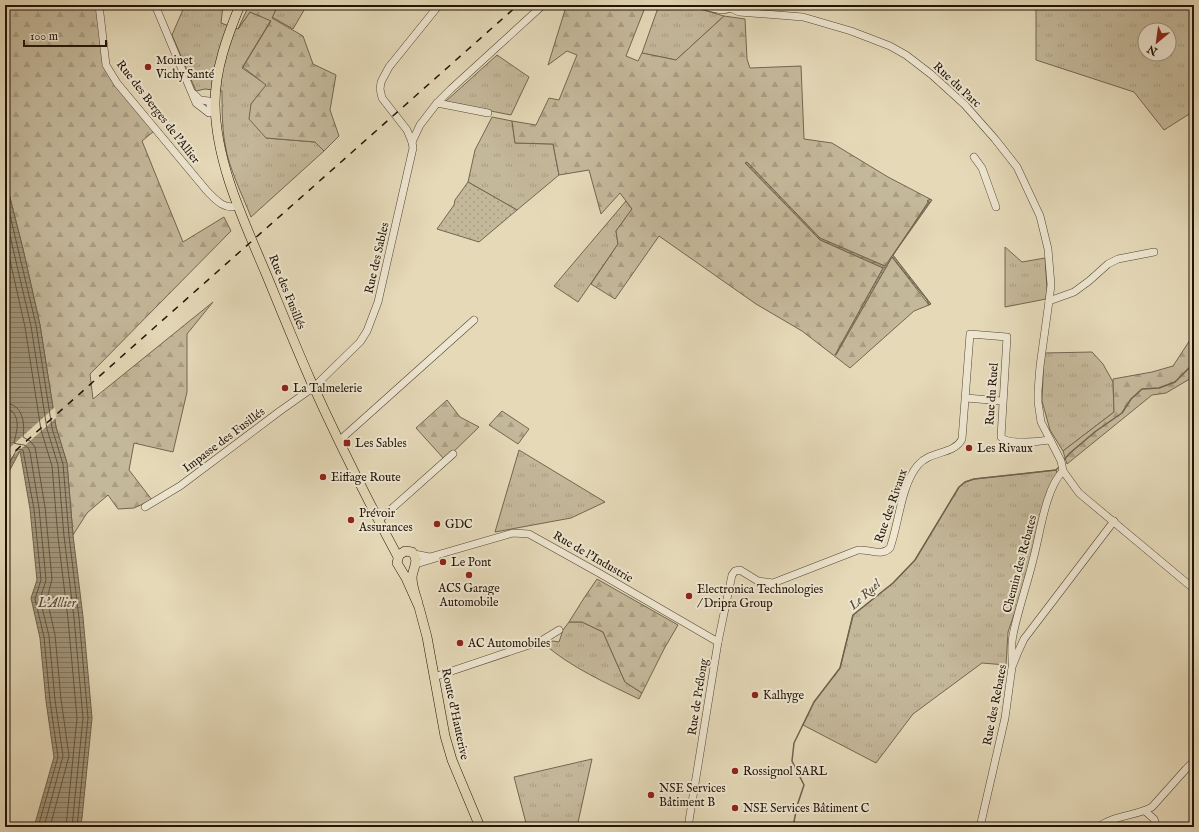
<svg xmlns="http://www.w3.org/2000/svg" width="1199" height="832" viewBox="0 0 1199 832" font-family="'IM FELL English',serif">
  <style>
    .grass { fill: url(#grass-tufts); stroke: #726650; fill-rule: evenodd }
    .forest { fill: url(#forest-firs); stroke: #726650 }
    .park { fill: url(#park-dots); stroke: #726650 }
    .water { fill: url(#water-rules); stroke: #6e624c }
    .pier { fill: #e5d9b8 }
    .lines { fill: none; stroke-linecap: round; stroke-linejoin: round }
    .shore { stroke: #625540; stroke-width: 1 }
    .stream { stroke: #6e624c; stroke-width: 1.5 }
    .minor-casing { stroke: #524532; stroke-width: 8 }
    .major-casing { stroke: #211406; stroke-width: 10 }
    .minor { stroke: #eee6d1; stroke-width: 7 }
    .major { stroke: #e5d9b8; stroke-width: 9 }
    .rail { stroke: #211406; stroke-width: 1.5; stroke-dasharray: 7 7; stroke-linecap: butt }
    .poi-dot { fill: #8f2418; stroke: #eee6d1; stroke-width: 1.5 }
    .labels { text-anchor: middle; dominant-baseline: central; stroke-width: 4; stroke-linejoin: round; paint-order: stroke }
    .poi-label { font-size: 12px; fill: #211406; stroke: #eee6d1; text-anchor: start }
    .street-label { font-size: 12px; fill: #211406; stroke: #eee6d1 }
    .water-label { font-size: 13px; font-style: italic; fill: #554835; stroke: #eee6d1 }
  </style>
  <defs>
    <pattern id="grass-tufts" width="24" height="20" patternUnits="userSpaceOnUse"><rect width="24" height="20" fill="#c4b89a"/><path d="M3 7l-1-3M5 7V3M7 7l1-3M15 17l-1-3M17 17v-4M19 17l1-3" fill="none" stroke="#a89d83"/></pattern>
    <pattern id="forest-firs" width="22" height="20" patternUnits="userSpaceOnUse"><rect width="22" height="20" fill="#c4b89a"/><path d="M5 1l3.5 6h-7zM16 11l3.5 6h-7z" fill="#a89d83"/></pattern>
    <pattern id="park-dots" width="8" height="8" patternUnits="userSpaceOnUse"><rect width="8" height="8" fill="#c4b89a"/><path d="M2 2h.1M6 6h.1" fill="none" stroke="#a89d83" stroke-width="1.8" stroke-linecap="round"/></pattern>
    <pattern id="water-rules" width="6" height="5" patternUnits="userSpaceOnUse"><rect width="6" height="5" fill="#a2967b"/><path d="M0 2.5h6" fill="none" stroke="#847963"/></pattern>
  </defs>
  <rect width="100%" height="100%" fill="#e5d9b8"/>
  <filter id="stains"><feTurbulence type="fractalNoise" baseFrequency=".005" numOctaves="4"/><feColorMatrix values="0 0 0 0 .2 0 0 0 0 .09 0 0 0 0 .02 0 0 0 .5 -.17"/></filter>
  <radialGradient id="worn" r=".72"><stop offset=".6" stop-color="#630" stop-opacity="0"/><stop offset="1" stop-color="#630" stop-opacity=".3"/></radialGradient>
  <g class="grass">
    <path d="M185,5H223L221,23L238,29L250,12L271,20L242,68L267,85L251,104L266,138L315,142L324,151L251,217C242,194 229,169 225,144C222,127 222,109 222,91L205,89L196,91L172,35Z"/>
    <path d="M278,5H307L293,29L272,17Z"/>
    <path d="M659,5H686L724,16L676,60L642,53Z"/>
    <path d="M1036,5H1194V111L1164,130L1134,92L1036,60ZM1145,30H1169V54H1145Z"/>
    <path d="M497,55L529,77L511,115L445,102Z"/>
    <path d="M492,117L512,121L515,143L553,144L559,175L517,210L468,182L475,150Z"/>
    <path d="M626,201L632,209L616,231L618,244L578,302L554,286Z"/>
    <path d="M1005,247L1022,262L1045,258L1047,289L1046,299L1005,307Z"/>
    <path d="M1092,352L1103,364L1113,382L1114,412L1063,451L1050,430L1042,401L1044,353Z"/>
    <path d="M519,450L605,502L571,518L495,532Z"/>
    <path d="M1056,470L1058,476L1027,577L1008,632L1006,665L982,663L913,714L876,763L803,725L814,702L840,668L853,615L893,583L915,560L959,487L965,482L974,479Z"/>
    <path d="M569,622H582L603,632L625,682L642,693L639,699C606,683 572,668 544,644L553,641L559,642L563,630Z"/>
    <path d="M592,759L577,827H527L514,777Z"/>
  </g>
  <g class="forest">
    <path d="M5,5H97L103,65L154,131L142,141L183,242L224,217L231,231L90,374L93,399L213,302L187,334V392L173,452L134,443L129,470L152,500L134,508L118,509L108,495L87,513L73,535L67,463L56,427L40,325L23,249L5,178Z"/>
    <path d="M249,5H278L272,18L303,36L313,64L336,75L330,110L339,136L324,151L315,142L266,138L249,119L251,104L266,85L243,67L271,21L250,12L238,29Z"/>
    <path d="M559,5H646L626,56L638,61L642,53L676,60L724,16L745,19L747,59L750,68L801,66L804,139L832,143L888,177L930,199L892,257L929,305L914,311L850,368L802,331L756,304L659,236L615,299L591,284L618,244L616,231L632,209L620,193L601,214L589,170L559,175L553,144L515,143L512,121L536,125L549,98L559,100L577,55L567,51L548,65L565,10Z"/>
    <path d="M1194,330V378L1193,377L1166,393L1152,395L1067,464L1063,451L1114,412L1113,379L1152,372L1173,366L1192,337Z"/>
    <path d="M447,400L460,417L479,427L445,460L416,428Z"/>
    <path d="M502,411L529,429L518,444L489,425Z"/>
    <path d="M597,579L678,625L664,649L642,693L625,682L603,632L582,622H569L584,598Z"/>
  </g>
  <path class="park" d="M468,182L517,210L479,242L437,229L454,205L455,200Z"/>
  <g class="water">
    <path d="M747,162L820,238L885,266L929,202L927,201L930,199L932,200L893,255L931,304L929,305L927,300L892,257L836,355H835L883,268L820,240L745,163Z"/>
    <path d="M5,178L23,249L40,325L56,427L67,463L73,535L83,617L92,718L82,818L80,827H34L54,757L46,701L40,638L31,598L37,580L30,509L20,451L5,479V442L9,429L5,409Z"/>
  </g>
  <path class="pier" d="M55,407L56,418L5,463V452Z"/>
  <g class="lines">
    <g class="shore">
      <path d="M5,194L36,325L52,428L63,464L69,536L79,618L88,718L77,827"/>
      <path d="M5,214L31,326L47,429L58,465L64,536L74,618L83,718L72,827"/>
      <path d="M5,238L25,327L41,430L52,466L58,537L68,619L77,718L66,827"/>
      <path d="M5,403C23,404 25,423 23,437L30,441L35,447L45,507L52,579L47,599L55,635L61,699L69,756L50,827"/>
      <path d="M5,409L12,411C21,421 16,433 14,443C21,446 27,442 30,452L39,508L46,580L40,599L49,636L55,700L63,756L44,827"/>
      <path d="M5,471L16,451L20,449L23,450L34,509L41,580L35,599L44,637L50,701L58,757L38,827"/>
    </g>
    <g class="stream">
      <path d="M1063,461L1070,453L1096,431L1122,413L1131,399L1142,389L1159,388L1175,382L1194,363"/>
      <path d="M793,827L797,806L804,785L792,761L794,743L814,702L840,668L853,615L893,583L915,560L959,487L965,482L974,479L1056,470L1060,466"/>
    </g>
    <g class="minor-casing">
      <g id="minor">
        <path d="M99,5L106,65L117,83L207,191C216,200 224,210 238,206"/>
        <path d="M155,5L196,103L209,113L212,112L214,105"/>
        <path d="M702,5C712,8 726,14 734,5"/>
        <path d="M731,8L739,12L803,17L851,31L890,46L906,55L932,75L965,105L995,139L1017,167L1040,216L1048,249L1051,285L1049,301L1040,366L1038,391V402L1041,422L1061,461L1063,471L1079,493L1194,589"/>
        <path d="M194,94L200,100L209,101L212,113"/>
        <path d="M437,103L488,113"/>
        <path d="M412,142L420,125L437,103L451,89L543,5"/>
        <path d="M974,157L982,168L996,207"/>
        <path d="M1049,301L1074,292L1089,281L1108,264L1118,259L1154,252"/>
        <path d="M966,398L1002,401"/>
        <path d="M340,440L474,320"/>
        <path d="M145,507L180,486L280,411L314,387L360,342L367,331L378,302L413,148L412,142L407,130L382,98L380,89L381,82L389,67L439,5"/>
        <path d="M379,520L453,454"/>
        <path d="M414,554L430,557L513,533L529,534L599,573L718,642"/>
        <path d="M416,564L436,558"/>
        <path d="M1012,662C1012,653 1011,644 1013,635C1018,610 1027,585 1033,560C1040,535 1045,489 1063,471"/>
        <path d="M434,677L541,641L559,630"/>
        <path d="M1145,811L1154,819L1157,827"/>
        <path d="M688,827L718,642L732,575L735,571L740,570L758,581L773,583L858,550C870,549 881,557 890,548C899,523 901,485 918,465C931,450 954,455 962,439L970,334L1007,337L1001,437C1008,446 1038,441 1050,440"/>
        <path d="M980,827L1005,718L1012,667L1018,652L1024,639L1114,521"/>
        <path d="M1098,827C1114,815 1137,816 1152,807L1186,769L1194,761"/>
      </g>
    </g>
    <g class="major-casing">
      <g id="major">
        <path d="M240,5C227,37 215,69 215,104C216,164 244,221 267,276C281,310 295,345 310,379C337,439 367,499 398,557"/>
        <path d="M418,603C415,594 412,586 412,577C413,567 420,561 412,552L405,551L399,555L397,563L406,578L419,607L427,637L445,736L452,760L480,827"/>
      </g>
    </g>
    <use href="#minor" class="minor"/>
    <use href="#major" class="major"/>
    <path class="rail" d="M5,460L518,5"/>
  </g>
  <g class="poi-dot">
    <circle cx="148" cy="67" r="4"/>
    <circle cx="285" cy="388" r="4"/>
    <rect x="343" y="439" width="8" height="8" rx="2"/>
    <circle cx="969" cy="448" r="4"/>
    <circle cx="323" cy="477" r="4"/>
    <circle cx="351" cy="520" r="4"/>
    <circle cx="437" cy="524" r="4"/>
    <circle cx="443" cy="562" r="4"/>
    <circle cx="469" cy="575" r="4"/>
    <circle cx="689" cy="596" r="4"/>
    <circle cx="460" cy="643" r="4"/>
    <circle cx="755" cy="695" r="4"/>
    <circle cx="735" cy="771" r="4"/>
    <circle cx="651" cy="795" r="4"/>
    <circle cx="735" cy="808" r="4"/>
  </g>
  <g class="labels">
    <g class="poi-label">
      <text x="156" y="60">Moinet<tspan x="156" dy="14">Vichy Santé</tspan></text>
      <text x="293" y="388">La Talmelerie</text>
      <text x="355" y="443">Les Sables</text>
      <text x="977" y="448">Les Rivaux</text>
      <text x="331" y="477">Eiffage Route</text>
      <text x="359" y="513">Prévoir<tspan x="359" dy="14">Assurances</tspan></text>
      <text x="445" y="524">GDC</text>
      <text x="451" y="562">Le Pont</text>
      <text x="469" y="588" text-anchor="middle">ACS Garage<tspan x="469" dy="14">Automobile</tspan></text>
      <text x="697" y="589">Electronica Technologies<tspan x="697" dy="14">/ Dripra Group</tspan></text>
      <text x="468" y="643">AC Automobiles</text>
      <text x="763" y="695">Kalhyge</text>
      <text x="743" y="771">Rossignol SARL</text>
      <text x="659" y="788">NSE Services<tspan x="659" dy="14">Bâtiment B</tspan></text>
      <text x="743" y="808">NSE Services Bâtiment C</text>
    </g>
    <g class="street-label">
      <text transform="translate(957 85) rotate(43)">Rue du Parc</text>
      <text transform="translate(158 112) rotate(52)">Rue des Berges de l'Allier</text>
      <text transform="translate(377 258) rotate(-77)">Rue des Sables</text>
      <text transform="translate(287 292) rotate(68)">Rue des Fusillés</text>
      <text transform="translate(992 394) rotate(-86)">Rue du Ruel</text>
      <text transform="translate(224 440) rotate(-37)">Impasse des Fusillés</text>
      <text transform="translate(891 506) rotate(-71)">Rue des Rivaux</text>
      <text transform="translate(593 557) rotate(30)">Rue de l'Industrie</text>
      <text transform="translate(1020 564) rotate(-75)">Chemin des Rebates</text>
      <text transform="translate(698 697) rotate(-81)">Rue de Prélong</text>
      <text transform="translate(995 705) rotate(-79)">Rue des Rebates</text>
      <text transform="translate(455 714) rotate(78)">Route d'Hauterive</text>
    </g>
    <g class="water-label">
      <text transform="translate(865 595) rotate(-42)">Le Ruel</text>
      <text x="57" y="603">L'Allier</text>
    </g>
  </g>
  <rect width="1199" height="832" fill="none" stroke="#e5d9b8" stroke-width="20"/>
  <rect x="6" y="6" width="1187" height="820" fill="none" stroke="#211406" stroke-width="2"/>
  <rect x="10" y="10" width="1179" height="812" fill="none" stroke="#211406"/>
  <g transform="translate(1157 42) rotate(209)"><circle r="19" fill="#eee6d1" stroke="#9c9280"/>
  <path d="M0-3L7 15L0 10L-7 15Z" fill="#8f2418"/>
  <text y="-6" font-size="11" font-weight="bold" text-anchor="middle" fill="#211406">N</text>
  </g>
  <path d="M24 40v6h82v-6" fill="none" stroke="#211406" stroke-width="2"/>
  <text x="30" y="40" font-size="12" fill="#211406" stroke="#eee6d1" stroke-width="3" paint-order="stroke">100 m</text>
  <rect width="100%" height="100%" filter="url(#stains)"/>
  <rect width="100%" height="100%" fill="url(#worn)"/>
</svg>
